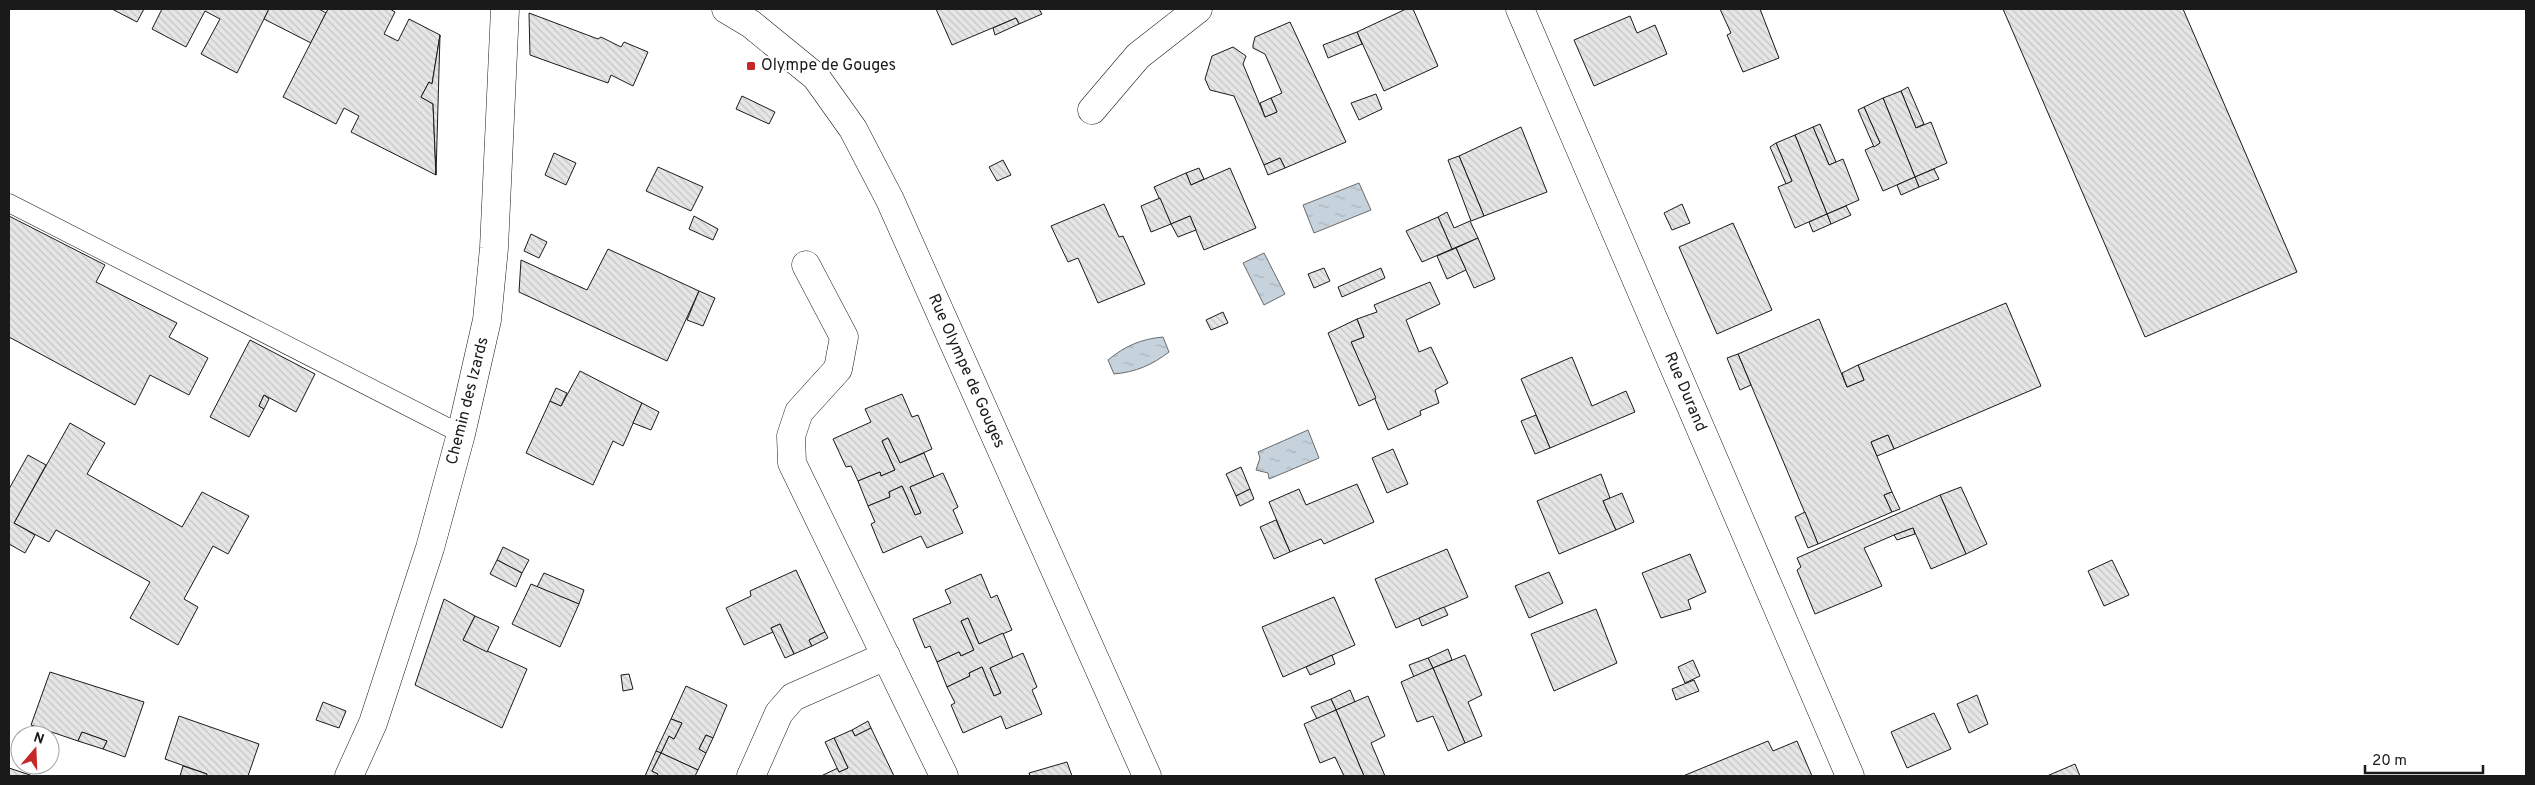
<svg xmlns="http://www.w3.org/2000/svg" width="2535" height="785" viewBox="0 0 2535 785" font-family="Overpass,sans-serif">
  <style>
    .water { fill: url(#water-ripples); stroke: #6a6a6a }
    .building { fill: url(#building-back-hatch); stroke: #1a1a1a }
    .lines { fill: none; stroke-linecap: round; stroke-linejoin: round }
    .service-casing { stroke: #1a1a1a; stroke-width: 19 }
    .minor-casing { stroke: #1a1a1a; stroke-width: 29 }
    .tertiary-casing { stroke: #1a1a1a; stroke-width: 29 }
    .service { stroke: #fff; stroke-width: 18 }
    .minor { stroke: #fff; stroke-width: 28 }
    .tertiary { stroke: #fff; stroke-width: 28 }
    .poi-dot { fill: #c62828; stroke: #fff; stroke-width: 2 }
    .labels { text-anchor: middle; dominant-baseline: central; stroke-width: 4; stroke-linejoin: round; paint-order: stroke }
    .poi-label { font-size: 16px; fill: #1a1a1a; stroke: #fff; text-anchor: start }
    .street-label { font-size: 16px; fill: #1a1a1a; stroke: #fff }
  </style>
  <defs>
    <pattern id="water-ripples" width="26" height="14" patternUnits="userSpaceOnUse" patternTransform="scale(1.25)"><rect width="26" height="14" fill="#c6d2dc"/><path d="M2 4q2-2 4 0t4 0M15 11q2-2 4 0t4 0" fill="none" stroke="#aab4bc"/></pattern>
    <pattern id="building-back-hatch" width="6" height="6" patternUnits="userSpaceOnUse" patternTransform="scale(1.25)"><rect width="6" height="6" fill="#e6e6e6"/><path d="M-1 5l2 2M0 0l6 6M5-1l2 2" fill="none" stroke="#c5c5c5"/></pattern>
  </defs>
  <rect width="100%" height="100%" fill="#fff"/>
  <g class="water">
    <path d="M1359,183L1371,210L1314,233L1303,205Z"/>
    <path d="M1264,253L1285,294L1264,305L1243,263Z"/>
    <path d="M1163,337L1169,352C1152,365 1136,372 1114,374L1108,360C1125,346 1141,339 1163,337Z"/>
    <path d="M1308,430L1319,458L1269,479L1268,473L1256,470L1260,458L1258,452Z"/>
  </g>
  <g class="building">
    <path d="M112,9H144L137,22Z"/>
    <path d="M162,9H269L237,73L201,54L220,19L205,11L186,47L152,29Z"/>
    <path d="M269,9H319L326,13L311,43L264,19Z"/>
    <path d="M328,9H390L395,12L384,34L398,41L409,19L440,35L432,84L429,82L421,97L433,104L436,175L351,132L359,116L344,108L336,124L283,97Z"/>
    <path d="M936,9H1039L1042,14L1019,24L1016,18L952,45Z"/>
    <path d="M1406,9H1413L1438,66L1384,91L1357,32Z"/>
    <path d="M1720,9H1760L1779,58L1743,72L1727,35L1731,33Z"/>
    <path d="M2003,9H2183L2297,272L2145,337Z"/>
    <path d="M529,13L598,39L601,37L621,47L624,42L648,52L633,86L611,75L608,83L530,55Z"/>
    <path d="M1630,16L1637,33L1655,25L1667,54L1594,86L1574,40Z"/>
    <path d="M1016,18L1019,24L995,35L993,28Z"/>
    <path d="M1290,22L1346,142L1285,168L1280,158L1264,165L1234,96L1210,90L1205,79L1212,56L1233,47L1246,56L1243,64L1265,117L1277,112L1271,98L1282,93L1265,54L1253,48V45L1255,37Z"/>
    <path d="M1357,32L1362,44L1328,58L1323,45Z"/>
    <path d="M440,35L436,175L433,104L421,97L429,82L432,84Z"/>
    <path d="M1908,87L1924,124L1916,128L1901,91Z"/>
    <path d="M1901,91L1916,128L1931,122L1947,163L1915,177L1883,98Z"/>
    <path d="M1376,94L1382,109L1359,120L1351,103Z"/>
    <path d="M742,96L775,112L769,124L736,109Z"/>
    <path d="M1271,98L1277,112L1265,117L1260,103Z"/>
    <path d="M1883,98L1915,177L1883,191L1865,150L1880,143L1864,107Z"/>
    <path d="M1864,107L1880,143L1874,147L1858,110Z"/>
    <path d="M1820,124L1836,162L1829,165L1813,127Z"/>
    <path d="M1521,127L1547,192L1484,216L1459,156Z"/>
    <path d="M1813,127L1829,165L1843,159L1859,200L1827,214L1795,135Z"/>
    <path d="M1795,135L1827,214L1795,228L1778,187L1792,181L1776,143Z"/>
    <path d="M1776,143L1792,181L1786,184L1770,147Z"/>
    <path d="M554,153L576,163L566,185L545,175Z"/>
    <path d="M1459,156L1484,216L1471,221L1448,160Z"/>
    <path d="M1280,158L1285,168L1268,175L1264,165Z"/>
    <path d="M1003,160L1011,175L997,181L989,167Z"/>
    <path d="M658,167L703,187L691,211L646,191Z"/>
    <path d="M1199,168L1204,179L1191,185L1186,173Z"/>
    <path d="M1230,168L1256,228L1204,250L1190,216L1171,224L1154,187L1186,173L1191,185Z"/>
    <path d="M1934,169L1939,179L1919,187L1915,177Z"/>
    <path d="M1915,177L1919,187L1901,195L1897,185Z"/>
    <path d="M1160,198L1171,224L1151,232L1141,206Z"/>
    <path d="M1104,204L1119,237L1123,236L1145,284L1098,303L1078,258L1068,262L1051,226Z"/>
    <path d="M1682,204L1690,223L1672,230L1664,213Z"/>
    <path d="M1846,206L1851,215L1831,224L1827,214Z"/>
    <path d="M1447,212L1454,228L1470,221L1478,238L1452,249L1438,217Z"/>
    <path d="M1827,214L1831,224L1813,232L1809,222Z"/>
    <path d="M9,216L105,265L96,282L177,323L169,337L208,358L189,395L150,375L135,405L9,337Z"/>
    <path d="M694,216L718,229L713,240L689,229Z"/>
    <path d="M1190,216L1196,230L1178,237L1171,224Z"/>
    <path d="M1438,217L1452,249L1422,262L1406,231Z"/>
    <path d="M1733,223L1772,310L1717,334L1679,247Z"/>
    <path d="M531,234L547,242L539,258L524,251Z"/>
    <path d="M1478,238L1495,279L1474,288L1456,248Z"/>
    <path d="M1456,248L1466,270L1447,279L1437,256Z"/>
    <path d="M608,249L699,291L667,361L519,292L521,260L587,290Z"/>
    <path d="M1324,268L1330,281L1314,288L1308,274Z"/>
    <path d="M1381,268L1385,278L1342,297L1338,287Z"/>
    <path d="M1430,282L1440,304L1406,320L1419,352L1431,347L1448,383L1435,390L1439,403L1420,411L1421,415L1388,430L1351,342L1364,337L1357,319L1377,312L1374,305Z"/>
    <path d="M699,291L715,298L703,326L687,320Z"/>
    <path d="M2006,303L2041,386L1894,449L1888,435L1871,442L1892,492L1884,495L1892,512L1818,544L1738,354L1819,319L1847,387L1864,380L1858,365Z"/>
    <path d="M1223,312L1228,323L1211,330L1206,320Z"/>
    <path d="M1357,319L1364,337L1351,342L1376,398L1359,406L1328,333Z"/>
    <path d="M250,340L315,374L296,412L264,395L259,406L264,409L249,437L210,417Z"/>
    <path d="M1738,354L1751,385L1740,390L1727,358Z"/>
    <path d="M1572,357L1592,406L1626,391L1635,412L1550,448L1521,379Z"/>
    <path d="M1858,365L1864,380L1847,387L1842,373Z"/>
    <path d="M580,371L642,403L623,446L613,441L593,485L526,453L550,401L561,406Z"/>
    <path d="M556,388L567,393L561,406L550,401Z"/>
    <path d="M902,394L912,417L918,415L932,449L900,463L888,438L882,441L895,470L881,476L880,472L858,481L851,466L846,467L833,439L871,422L865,409Z"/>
    <path d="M264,395L269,399L264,409L259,406Z"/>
    <path d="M642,403L659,412L651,430L633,423Z"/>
    <path d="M1536,415L1550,448L1535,454L1521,421Z"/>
    <path d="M70,423L105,443L87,474L182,527L202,492L249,516L228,554L213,546L184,599L198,607L178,645L130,618L150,582L56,530L49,542L14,523Z"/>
    <path d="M1888,435L1894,449L1877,456L1871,442Z"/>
    <path d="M888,438L900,463L924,453L934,477L910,487L921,513L915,515L902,486L889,492L890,497L868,506L858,481L880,472L881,476L895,470L882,441Z"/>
    <path d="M1393,449L1408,484L1387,493L1372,458Z"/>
    <path d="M28,455L46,465L14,523L35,535L25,553L9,544V489Z"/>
    <path d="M1241,467L1250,489L1236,496L1226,474Z"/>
    <path d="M943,473L958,507L953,510L963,533L927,548L921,536L883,553L871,524L875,522L868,506L890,497L889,492L902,486L915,515L921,513L910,487Z"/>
    <path d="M1601,474L1610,498L1603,501L1616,530L1559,554L1537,501Z"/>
    <path d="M1357,484L1374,522L1324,544L1321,539L1290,552L1269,502L1299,489L1306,505Z"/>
    <path d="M1961,487L1987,544L1966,554L1940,495Z"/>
    <path d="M1250,489L1254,499L1240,506L1236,496Z"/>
    <path d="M1892,492L1900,509L1892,512L1884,495Z"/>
    <path d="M1622,493L1634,522L1616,530L1603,501Z"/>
    <path d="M1940,495L1966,554L1931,569L1913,528L1894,535L1864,548L1882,586L1815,614L1797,570L1801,567L1797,558Z"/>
    <path d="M1805,512L1818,544L1808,548L1795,517Z"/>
    <path d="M1276,520L1290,552L1274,559L1260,527Z"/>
    <path d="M1913,528L1915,534L1897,540L1894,535Z"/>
    <path d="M503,547L529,560L522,573L497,560Z"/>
    <path d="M1447,549L1468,597L1396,628L1375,579Z"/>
    <path d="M1690,554L1706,592L1688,600L1691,609L1661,618L1642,573Z"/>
    <path d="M497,560L522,573L516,587L490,574Z"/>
    <path d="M2112,560L2129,595L2104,606L2088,571Z"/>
    <path d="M796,570L825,632L809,640L812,646L794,654L780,624L771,628L773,632L744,645L726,608L751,596L750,591Z"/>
    <path d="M1549,572L1563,603L1529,618L1515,586Z"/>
    <path d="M544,573L584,590L579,604L537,587Z"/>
    <path d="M981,574L991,598L997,595L1012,630L979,644L968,618L961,621L974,650L961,656L959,652L937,662L930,646L925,648L913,619L951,603L945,590Z"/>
    <path d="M531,584L579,604L560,647L512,624Z"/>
    <path d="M1334,597L1355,645L1283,677L1262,627Z"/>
    <path d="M444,599L475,616L463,640L527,669L502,728L415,685Z"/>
    <path d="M1444,607L1448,615L1422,626L1419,618Z"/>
    <path d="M1596,609L1617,663L1554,691L1531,634Z"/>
    <path d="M475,616L499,627L487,652L463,640Z"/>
    <path d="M968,618L979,644L1003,633L1013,658L990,668L1001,693L994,696L982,667L969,673L970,676L947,687L937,662L959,652L961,656L974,650L961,621Z"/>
    <path d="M780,624L794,654L785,658L771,628Z"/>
    <path d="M825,632L828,638L812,646L809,640Z"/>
    <path d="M1448,649L1452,660L1433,668L1428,658Z"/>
    <path d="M1023,653L1037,687L1032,690L1042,714L1006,729L1001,716L963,733L951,705L955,703L947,687L970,676L969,673L982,667L994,696L1001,693L990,668Z"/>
    <path d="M1332,655L1335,664L1310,675L1306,667Z"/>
    <path d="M1465,655L1482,695L1468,702L1482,736L1465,743L1433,668Z"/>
    <path d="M1428,658L1433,668L1414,677L1409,665Z"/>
    <path d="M1693,660L1700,676L1685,683L1678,667Z"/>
    <path d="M1433,668L1465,743L1448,751L1433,716L1417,722L1401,682Z"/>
    <path d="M50,672L144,702L125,757L103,749L107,741L82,732L78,741L31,725Z"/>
    <path d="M629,674L633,689L623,691L621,675Z"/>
    <path d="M1694,680L1699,691L1676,700L1672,689Z"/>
    <path d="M686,686L727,705L713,738L706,735L699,749L706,753L698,770L661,753L669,736L674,739L682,723L671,719Z"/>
    <path d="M1350,690L1355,702L1336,710L1331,699Z"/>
    <path d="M1977,695L1988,724L1969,733L1957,704Z"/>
    <path d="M1368,696L1385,736L1371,743L1385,776H1364L1336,710Z"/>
    <path d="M1331,699L1336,710L1317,719L1311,707Z"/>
    <path d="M323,702L346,711L339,728L316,720Z"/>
    <path d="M1336,710L1364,776H1344L1335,757L1320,763L1304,724Z"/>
    <path d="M1934,713L1951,749L1907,768L1891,732Z"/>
    <path d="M179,716L259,744L248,776H206L207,774L165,759Z"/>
    <path d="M671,719L682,723L674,739L669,736L661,753L656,751Z"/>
    <path d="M868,721L871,728L855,736L852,730Z"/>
    <path d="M871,728L894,776H821L838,768L839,772L848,768L834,738L852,730L855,736Z"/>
    <path d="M82,732L107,741L103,749L78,741Z"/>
    <path d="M706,735L713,738L706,753L699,749Z"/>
    <path d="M834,738L848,768L839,772L825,742Z"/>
    <path d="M1768,741L1773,751L1797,741L1812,776H1683Z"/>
    <path d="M656,751L661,753L652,771L658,774L657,776H645Z"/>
    <path d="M661,753L698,770L695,776H657L658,774L652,771Z"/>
    <path d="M1067,762L1072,776H1030L1029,773Z"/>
    <path d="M2075,764L2080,776H2047Z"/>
    <path d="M183,766L207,774L206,776H180Z"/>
    <path d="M9,768L33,776H9Z"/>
  </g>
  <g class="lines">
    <g class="service-casing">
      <path id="service" d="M9,203L461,434"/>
    </g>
    <g class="minor-casing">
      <g id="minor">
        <path d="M726,9L751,24L816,77L853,129L890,200L1147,776"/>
        <path d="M1520,9L1850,776"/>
        <path d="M1092,110L1138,56L1198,9"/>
        <path d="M806,265L844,337L838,369L799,412L791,436L792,463L944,776"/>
        <path d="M751,776L779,713L793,697L886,656"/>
      </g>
    </g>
    <g class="tertiary-casing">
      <path id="tertiary" d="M349,776L373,723L430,548L461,434L487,320L494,248L505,9"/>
    </g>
    <use href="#service" class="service"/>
    <use href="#minor" class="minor"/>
    <use href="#tertiary" class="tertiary"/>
  </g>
  <rect class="poi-dot" x="746" y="61" width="10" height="10" rx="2.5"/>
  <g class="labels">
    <g class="poi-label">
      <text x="761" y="66">Olympe de Gouges</text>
    </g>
    <g class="street-label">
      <text transform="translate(966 371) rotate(66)">Rue Olympe de Gouges</text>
      <text transform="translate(1685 392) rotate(67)">Rue Durand</text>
      <text transform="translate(468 401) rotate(-76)">Chemin des Izards</text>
    </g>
  </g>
  <rect width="2535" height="785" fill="none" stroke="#1a1a1a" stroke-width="20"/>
  <g transform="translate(35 750) rotate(19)"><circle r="24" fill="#ffffff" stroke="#a3a3a3"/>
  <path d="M0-4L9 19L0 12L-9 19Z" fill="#c62828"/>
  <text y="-8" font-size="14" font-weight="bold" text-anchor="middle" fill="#1a1a1a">N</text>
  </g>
  <path d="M2365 765v8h118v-8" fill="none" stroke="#1a1a1a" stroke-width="2.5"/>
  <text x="2372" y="765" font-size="15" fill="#1a1a1a" stroke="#ffffff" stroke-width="4" paint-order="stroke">20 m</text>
</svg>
